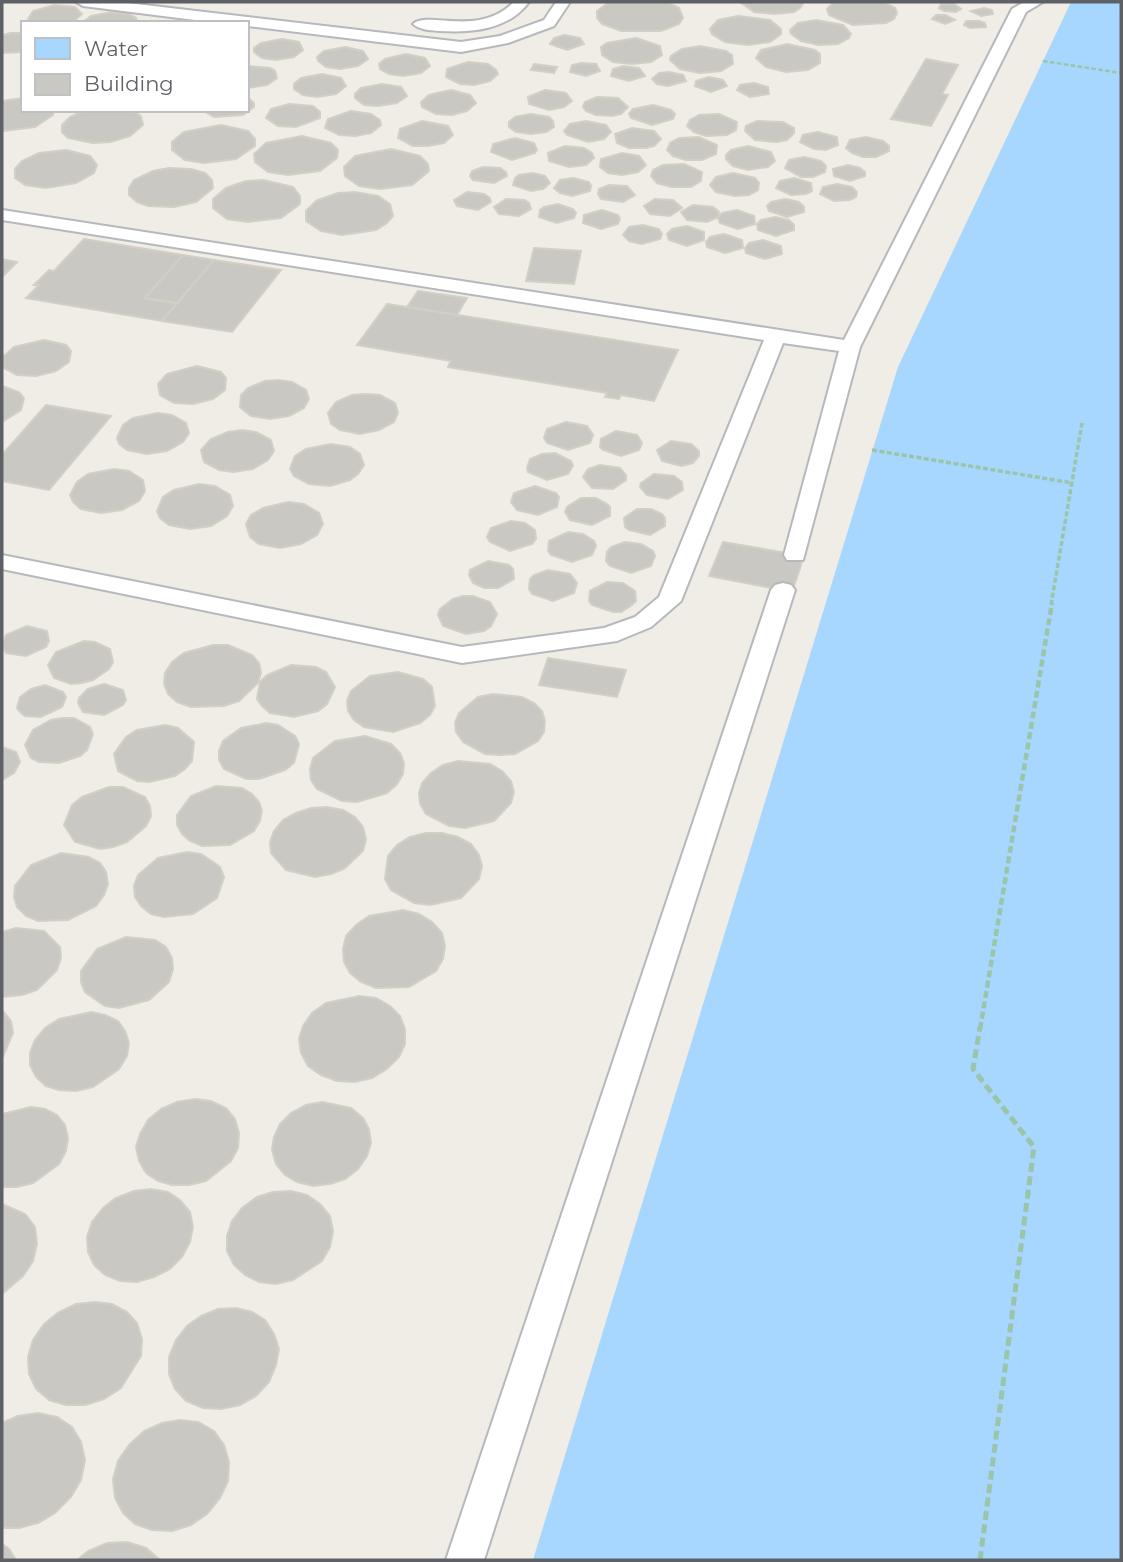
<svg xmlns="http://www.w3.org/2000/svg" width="1123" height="1562" viewBox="0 0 1123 1562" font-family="Montserrat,sans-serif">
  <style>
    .water { fill: #a7d6fe }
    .building { fill: #cac8c3; stroke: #d4cfc4; stroke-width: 2 }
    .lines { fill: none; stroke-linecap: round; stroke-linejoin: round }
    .lane-casing { stroke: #b6b8bc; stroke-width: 4 }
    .path-far3 { stroke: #9ac5a8; stroke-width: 2.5; stroke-dasharray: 4.5 2.5; stroke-linecap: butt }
    .path-far2 { stroke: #9ac5a8; stroke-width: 3.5; stroke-dasharray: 5 2.5; stroke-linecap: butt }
    .path-far1 { stroke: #9ac5a8; stroke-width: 4.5; stroke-dasharray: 7 3.5; stroke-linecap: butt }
    .path { stroke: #9ac5a8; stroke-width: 5; stroke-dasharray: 9 4.5; stroke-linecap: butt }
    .lane { fill: #fff; fill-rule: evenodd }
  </style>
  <rect width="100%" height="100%" fill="#efede5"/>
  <path class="water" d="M1071,2H1121V1560H533L898,367Z"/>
  <g class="building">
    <path d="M609,2H667L679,8L683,18L679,24L661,31H621L602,24L597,18V11Z"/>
    <path d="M740,2H804L800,8L794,12L775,14L754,12Z"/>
    <path d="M834,2H884L895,8L897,13L894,19L886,23L853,25L829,15L827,9Z"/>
    <path d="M941,4H954L961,9L956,12L944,11L939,8Z"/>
    <path d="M54,5L75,7L82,14L72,23H31L28,19L33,11Z"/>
    <path d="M984,8L992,10L993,14L981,16L971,11Z"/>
    <path d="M112,12L129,14L136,18L138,23H82L91,16Z"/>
    <path d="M945,15L955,20L945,24L932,19L936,15Z"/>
    <path d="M738,16L770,20L781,29V34L770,42L748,45L725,42L712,34L710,29L718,20Z"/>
    <path d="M816,20L843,25L851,34L849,38L838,44L819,45L801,41L791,34L790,30L798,23Z"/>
    <path d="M966,21H979L985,23L986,27L970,28L964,25Z"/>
    <path d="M11,33H23V52L2,53V35Z"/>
    <path d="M564,35L580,38L584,44L567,50L550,44L554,38Z"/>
    <path d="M636,38L660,46L662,55L651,62L632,64L613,62L602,55L601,47L607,43Z"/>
    <path d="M282,39L299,42L303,50L294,57L276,60L262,58L254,52V48L261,43Z"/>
    <path d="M787,44L815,50L820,54V63L808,70L786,72L766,67L756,58L761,50Z"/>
    <path d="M700,46L726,51L732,55L733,64L721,71L700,73L680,69L670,60L671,56L682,49Z"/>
    <path d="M345,47L363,51L368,59L358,66L340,69L326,67L318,61L317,57L324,51Z"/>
    <path d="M406,54L425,58L430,66L421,73L403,76L389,74L380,69L379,64L385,59Z"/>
    <path d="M926,59L958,65L942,94L948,95L931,126L891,119Z"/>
    <path d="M468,62L488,64L496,70L498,74L490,81L474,85L460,84L446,77L447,69Z"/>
    <path d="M581,63L596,64L600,71L586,76L570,72L572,65Z"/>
    <path d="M534,64L557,67L554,73L531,70Z"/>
    <path d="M247,66L270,68L275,71L277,78L267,85L247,88Z"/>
    <path d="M623,66L639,68L645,76L629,81L611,76L613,69Z"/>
    <path d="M669,72L683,75L686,81L668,86L657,84L652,79L659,73Z"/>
    <path d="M322,74L341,78L346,86L336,94L317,97L303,95L294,89V84L301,78Z"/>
    <path d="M709,77L723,80L727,86L711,92L695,86L696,81Z"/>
    <path d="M754,83L768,87L769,94L750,97L737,90L740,85Z"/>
    <path d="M382,84L401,87L407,96L397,103L378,106L364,105L355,98V94L361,88Z"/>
    <path d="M451,90L470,95L476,103L467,111L452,115L436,114L422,107L421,102L429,95Z"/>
    <path d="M545,90L566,93L572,101L564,107L549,110L529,104L528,97Z"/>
    <path d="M247,97L254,103V107L243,115L214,117L202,110H247Z"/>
    <path d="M597,97L618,98L628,107L621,114L612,116L596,115L586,111L583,107L585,102Z"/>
    <path d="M23,98V110H54L53,115L35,127L2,131V101Z"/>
    <path d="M289,104L313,106L320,112V118L296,127L278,126L266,118L271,109Z"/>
    <path d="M653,105L671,110L675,114L673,119L652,125L631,118L629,114L633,109Z"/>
    <path d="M85,110H132L141,116L143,125L130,136L110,142L93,143L68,138L62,132V125L70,117Z"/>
    <path d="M351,111L371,114L380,120L381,125L371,133L355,136L339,135L325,128L328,119Z"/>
    <path d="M531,114L549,117L553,121L554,127L546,132L531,134L516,132L509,127V122L515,117Z"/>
    <path d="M719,114L737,122L736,130L727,135L706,136L694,132L687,126L690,120L699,115Z"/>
    <path d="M422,121L448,126L453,135L444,143L428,146H413L398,138L400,129Z"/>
    <path d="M586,121L606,125L611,132L604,139L588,142L567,135L564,131L570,124Z"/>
    <path d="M757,121L783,122L794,128V133L787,140L777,142L755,140L745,131L746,126Z"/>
    <path d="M221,125L248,131L255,139V146L236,159L204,163L185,160L172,150V142L184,132Z"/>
    <path d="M632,128L654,131L661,139L654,146L646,148H629L617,143L615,134Z"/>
    <path d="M818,132L837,137L838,145L826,150L814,149L800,142L803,135Z"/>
    <path d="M302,136L331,143L338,150L337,158L320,171L288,175L268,172L255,162L254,154L266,143Z"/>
    <path d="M699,137L717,145L716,154L702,160H686L673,156L667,150L670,143L679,138Z"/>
    <path d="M866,137L883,141L889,146V151L876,157H863L852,153L846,148L850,140Z"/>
    <path d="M515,138L534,143L537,150L535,153L512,160L491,152L493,144Z"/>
    <path d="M565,146L584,148L592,153L594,158L586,165L569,167L549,161L548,153Z"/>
    <path d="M748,146L771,152L775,161L768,167L748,170L733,166L726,159V155L731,150Z"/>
    <path d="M391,149L420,156L428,164L429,171L412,185L380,189L359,186L345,176L344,167L355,156Z"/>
    <path d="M66,150L90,156L97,165L94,173L76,183L46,188L25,185L15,178V169L22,161L39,153Z"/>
    <path d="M622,153L639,156L646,165L638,172L622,175L608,173L600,167L601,159Z"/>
    <path d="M804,157L821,161L826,166L825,172L813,177H801L785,168L789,160Z"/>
    <path d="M684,164L702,172L701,181L691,187H671L657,183L651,176L653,170L663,165Z"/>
    <path d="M848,165L860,168L865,172V176L850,181L834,176L833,169Z"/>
    <path d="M483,167L500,168L506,172L507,176L494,183L473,180L470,176L472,171Z"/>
    <path d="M169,168L191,169L205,173L212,180L213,188L196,202L174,207L148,206L137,202L129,195V188L134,180L153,171Z"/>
    <path d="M532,173L545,176L550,183L543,189L531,191L513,185L515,178L519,175Z"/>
    <path d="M733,173L755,178L759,183L758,190L749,195L735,196L716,192L710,185L716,177Z"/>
    <path d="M573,178L589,182L591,186L590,191L572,196L560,193L554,188L560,180Z"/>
    <path d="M794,178L811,183L812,191L806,194L791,195L776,188L780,181Z"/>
    <path d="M263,180L293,187L300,196V204L281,218L248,222L227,219L213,208V199L226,188L246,181Z"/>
    <path d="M837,184L852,187L857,192L856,197L850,200L834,201L820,194L823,187Z"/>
    <path d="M609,185L627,186L635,195L623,202L601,199L598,194L599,189Z"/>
    <path d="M355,192L378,196L390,204L393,216L387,223L376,230L342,235L321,231L306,221V211L317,200L338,193Z"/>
    <path d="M467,192L484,194L490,198L491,202L478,210L457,206L454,200Z"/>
    <path d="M506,199L524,200L529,203L531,209L519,216L499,214L494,207Z"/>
    <path d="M655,199L673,200L682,208L670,216L650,214L644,206Z"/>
    <path d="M785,199L799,202L804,207V212L787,217L769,211L767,206L771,202Z"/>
    <path d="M558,204L573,209L576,213L574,218L557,223L539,217L540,210L544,207Z"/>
    <path d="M693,205L713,207L719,212L718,217L707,222L687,220L681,212Z"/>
    <path d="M602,210L618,215L620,219L618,224L601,229L583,223L584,215Z"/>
    <path d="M737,210L754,216L755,224L738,229L720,223L718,218L722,213Z"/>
    <path d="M775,217L789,220L794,225V230L776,236L758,230L757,224L761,220Z"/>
    <path d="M643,225L659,229L662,234L660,239L642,244L629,241L623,235L629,227Z"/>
    <path d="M687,226L704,232V240L687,246L669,240L667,234L672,229Z"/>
    <path d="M724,234L742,240L743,248L725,253L707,247L706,242L710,237Z"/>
    <path d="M84,239L183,255L145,298L177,303L162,321L26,298L39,285H34L49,270L54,271Z"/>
    <path d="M763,240L781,246L782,254L765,259L746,253L745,248L749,243Z"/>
    <path d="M534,248L581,251L574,284L526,281Z"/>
    <path d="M183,255L214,260L177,303L145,298Z"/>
    <path d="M2,259L17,262L2,277Z"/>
    <path d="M214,260L281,270L232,332L162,321Z"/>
    <path d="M418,291L467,298L457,315L407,307Z"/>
    <path d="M387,304L407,307L678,350L654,401L621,395L619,399L605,397L607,393L448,367L451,361L357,345Z"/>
    <path d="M44,340L66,345L71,351L69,362L56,371L36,376L17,375L4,368L3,357L14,347Z"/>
    <path d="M197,366L221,372L226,378L225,390L213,399L193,404L174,403L160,395L158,384L167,374Z"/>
    <path d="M278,380L292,382L306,390L309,399L304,408L289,416L270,419L251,416L240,407L241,395L248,388L265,381Z"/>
    <path d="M2,386L19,392L24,398L21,410L2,422Z"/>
    <path d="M365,394L380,395L395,403L398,413L394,422L379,430L360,434L340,430L331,424L328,413L336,402L352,395Z"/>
    <path d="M46,405L111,416L49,490L2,481V455Z"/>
    <path d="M158,413L172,415L186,423L189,433L183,442L167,451L147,454L127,450L119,444L117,438L123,425L133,418Z"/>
    <path d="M566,422L587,426L593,435L590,443L568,450L547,443L544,438L547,429Z"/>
    <path d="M242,430L256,432L271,440L274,451L268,460L253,469L233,472L219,470L204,462L201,450L211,439L228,432Z"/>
    <path d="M616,431L637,435L642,443L639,450L621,456L603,450L600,447L601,439Z"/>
    <path d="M671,441L691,444L699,451V456L693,463L681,466L662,461L657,450Z"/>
    <path d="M330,444L350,447L360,454L364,465L358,474L350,480L330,486L309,484L294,476L290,469L295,456L306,449Z"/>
    <path d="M555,453L571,461L573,466L568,474L547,480L528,472L527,468L530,459L542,454Z"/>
    <path d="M600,465L620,468L626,475V480L613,489L592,488L583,477L588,469Z"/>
    <path d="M114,469L129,471L143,480L145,491L139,501L122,510L101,513L81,509L73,502L70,495L77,482L88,474Z"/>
    <path d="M654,474L674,476L682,482L683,490L668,499L647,495L640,487L641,483Z"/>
    <path d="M199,484L215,486L230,495L233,506L227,516L211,526L190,529L169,525L160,518L157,511L163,497L174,490Z"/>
    <path d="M535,486L556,493L559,497L557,507L538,515L517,510L511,502L514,493Z"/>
    <path d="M581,498H596L607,504L610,507V516L592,525L570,520L565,512L567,507Z"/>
    <path d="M288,502L304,504L319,513L323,524L317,535L301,544L280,548L259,544L250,537L246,524L251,515L263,508Z"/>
    <path d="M637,509H651L662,514L665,518V526L650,535L629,530L625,527L624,518Z"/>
    <path d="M511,521L525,523L535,530L536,539L532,544L510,551L490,542L487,537L491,528Z"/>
    <path d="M568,532L583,534L594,541L596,546L592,555L572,562L551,555L548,551L549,541Z"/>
    <path d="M625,542L641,544L653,551L655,556L651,566L631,573L610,566L606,561L607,552L611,547Z"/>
    <path d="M723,542L804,556L792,592L709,576Z"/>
    <path d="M488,561L509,565L513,569L514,579L498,588H484L473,583L469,575L470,570Z"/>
    <path d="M548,570L570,574L577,583L574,593L553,601L532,594L529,589L530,579L534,575Z"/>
    <path d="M607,582L623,583L635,591L636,601L632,605L621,612H613L592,605L589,601L590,591Z"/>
    <path d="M463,596H473L490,602L497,614L491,626L484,631L466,634L443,626L438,615L440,609L453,599Z"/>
    <path d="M27,626L47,631L49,641L46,647L26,656L6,653L2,645L6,635Z"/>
    <path d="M84,641L95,642L110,649L113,662L109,669L93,680L82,683L71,684L54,678L48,665L56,652Z"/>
    <path d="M213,645H228L252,655L259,663L261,673L258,683L239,701L224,706L191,707L177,702L168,694L164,684L165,673L172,662L184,653Z"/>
    <path d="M548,658L626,670L617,697L539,685Z"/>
    <path d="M291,665L316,667L326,672L335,687L327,704L318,711L294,717L270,713L262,706L257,699L260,682L267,675Z"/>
    <path d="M398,672L423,679L432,687L435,706L430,715L420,723L393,732L364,727L354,720L348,711L347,701L351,691L370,676Z"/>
    <path d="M104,684L123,690L126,700L123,705L104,715L83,712L78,703L79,698L88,689Z"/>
    <path d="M45,685L63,692L66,697L62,707L41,717L25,716L20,712L17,708L20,697L31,689Z"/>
    <path d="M493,694L522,697L534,703L542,711L545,721L544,732L538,741L515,754L500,755L485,754L463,742L456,732L455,723L459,713L478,697Z"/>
    <path d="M63,718H74L90,727L93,734L87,750L80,756L59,763L39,762L31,758L25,745L33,730L51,720Z"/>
    <path d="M266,723L278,725L295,736L299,744L294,763L285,770L259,779H246L224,769L219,760V751L223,741L241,728Z"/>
    <path d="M165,725L178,728L194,742L192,761L185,769L175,776L149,782L137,781L118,771L114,754L126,737L137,730Z"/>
    <path d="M365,736L391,744L400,753L404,763L403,774L397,784L387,793L357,802L342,801L317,789L311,780L310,769L313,758L335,741Z"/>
    <path d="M2,747L16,752L20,762L14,773L2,780Z"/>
    <path d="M458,761L490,764L502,771L511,781L514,792L511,803L494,821L465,828L449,826L426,814L420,804L419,793L422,783L431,773L443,765Z"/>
    <path d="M216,786L242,788L252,794L259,802L262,811L260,821L254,831L230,845L202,846L190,841L182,834L177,825V815L191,796Z"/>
    <path d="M109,787H123L145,797L150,806L151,816L146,826L127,842L113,847L100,849L75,842L64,825L72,805L82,797Z"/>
    <path d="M327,807L343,810L355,817L363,827L366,839L363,851L344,869L331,874L315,877L286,870L271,853L270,842L274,831L283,820L296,813L311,808Z"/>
    <path d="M426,833H442L458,837L471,844L479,855L482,866L479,879L461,898L430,905L414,903L391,890L385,879L388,856L397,845L410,837Z"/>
    <path d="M187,852L201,854L220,867L224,877L217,898L193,914L164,917L151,914L141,906L135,897L134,886L138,875L158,858Z"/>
    <path d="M61,853L89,857L100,863L106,872L108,884L104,895L96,906L68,920L38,921L26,916L17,907L14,897L15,886L31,865Z"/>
    <path d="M403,910L419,914L432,922L442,933L445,946L443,959L436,971L409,987L376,988L361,982L350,973L344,962L343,949L346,936L356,925L369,916Z"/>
    <path d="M16,928L44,931L60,947L61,958L57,970L37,990L22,995L2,997V932Z"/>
    <path d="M126,937L155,940L166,947L172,958L173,969L169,982L149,1000L119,1008L105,1006L85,992L81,982V971L97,949Z"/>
    <path d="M359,996L376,998L390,1006L400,1016L405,1029V1044L399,1057L387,1069L372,1078L354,1082L337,1081L321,1075L308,1066L301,1053L299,1039L303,1026L312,1013L326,1003Z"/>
    <path d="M2,1010L11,1021L13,1033L2,1059Z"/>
    <path d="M91,1012L105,1015L118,1021L125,1031L129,1043L127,1056L119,1069L93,1087L76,1091L59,1090L46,1086L36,1077L30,1065V1053L35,1040L45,1028L59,1019Z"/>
    <path d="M195,1099L211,1101L226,1108L235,1119L239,1133L238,1148L231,1161L206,1181L189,1185H172L158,1181L146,1173L139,1161L136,1147L140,1134L148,1120L161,1109L177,1102Z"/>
    <path d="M322,1102L351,1108L363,1118L369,1129L371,1143L367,1156L358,1169L345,1179L330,1184L313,1186L297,1182L285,1175L276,1164L272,1150L274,1137L280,1124L291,1113L306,1105Z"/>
    <path d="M31,1107L45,1109L57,1115L65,1125L68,1138L66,1151L59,1164L33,1183L17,1187H2V1114Z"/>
    <path d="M151,1189L168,1192L180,1200L190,1212L193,1227L190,1242L182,1257L170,1269L154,1277L137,1282L120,1281L105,1275L94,1265L88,1252L87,1237L92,1222L103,1208L116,1198L134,1191Z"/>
    <path d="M291,1191L307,1195L320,1204L330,1216L333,1231L330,1247L322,1261L293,1280L276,1284L259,1282L245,1275L234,1265L227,1251V1236L232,1221L242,1208L257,1197L273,1192Z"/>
    <path d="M2,1204L25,1214L35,1227L37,1244L33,1261L23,1276L2,1294Z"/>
    <path d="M95,1302L112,1304L127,1312L137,1323L142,1339L141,1356L121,1388L104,1399L85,1405H66L49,1400L36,1389L29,1374L28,1357L33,1340L44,1324L59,1312L76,1304Z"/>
    <path d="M236,1308L252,1312L265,1320L274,1334L279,1349L276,1365L269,1382L256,1396L240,1405L221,1409L203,1408L186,1401L175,1389L169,1374V1357L176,1340L187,1326L201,1316L218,1309Z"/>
    <path d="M38,1413L57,1417L72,1427L81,1442L85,1460L81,1480L71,1497L55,1513L38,1523L19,1528H2V1423L18,1416Z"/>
    <path d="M180,1420L198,1422L214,1431L224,1445L229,1462L228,1481L220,1498L207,1514L191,1525L172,1531L152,1530L135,1524L123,1513L115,1498L113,1479L118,1461L129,1445L144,1431L162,1423Z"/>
    <path d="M127,1542L146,1548L160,1560H77L88,1551L107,1543Z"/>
    <path d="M2,1544L9,1549L16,1560H2Z"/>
  </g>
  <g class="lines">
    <g class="lane-casing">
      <g id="lane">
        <path d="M76,2H119L461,42L500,36L544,20L556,2H570L554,26L508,43L461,52L247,26V23H219L83,6Z"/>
        <path d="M514,2H529C508,30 472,33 439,31C430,30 420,30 413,24C428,10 479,38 514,2Z"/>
        <path d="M1024,2H1043L1026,12L860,347L803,560H787L784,555L839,351L783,343L681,601L651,627L617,641L462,663L2,569V555L462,647L604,628L635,617L659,597L764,340L2,220V210L844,340L1012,9Z"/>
        <path d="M783,583L791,585L795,590L484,1560H446L771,590L775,585Z"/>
      </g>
    </g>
    <path class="path-far3" d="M1043,61L1121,73"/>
    <g class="path-far2">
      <path d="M872,450L1073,483"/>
      <path d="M1051,605L1082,423"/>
    </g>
    <path class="path-far1" d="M980,1029L1052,603"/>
    <path class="path" d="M980,1560L1034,1147L973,1069L980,1027"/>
    <use href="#lane" class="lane"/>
  </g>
  <rect width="1123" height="1562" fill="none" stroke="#5d6166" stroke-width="7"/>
  <rect x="21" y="21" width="228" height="91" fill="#ffffff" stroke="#bec0c2" stroke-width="2"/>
  <rect x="35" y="38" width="35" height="21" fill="#a7d6fe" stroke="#bec0c2" stroke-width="2"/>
  <text x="84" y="56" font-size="21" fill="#5d6166">Water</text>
  <rect x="35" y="74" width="35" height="21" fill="#cac8c3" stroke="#bec0c2" stroke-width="2"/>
  <text x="84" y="91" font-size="21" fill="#5d6166">Building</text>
</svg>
